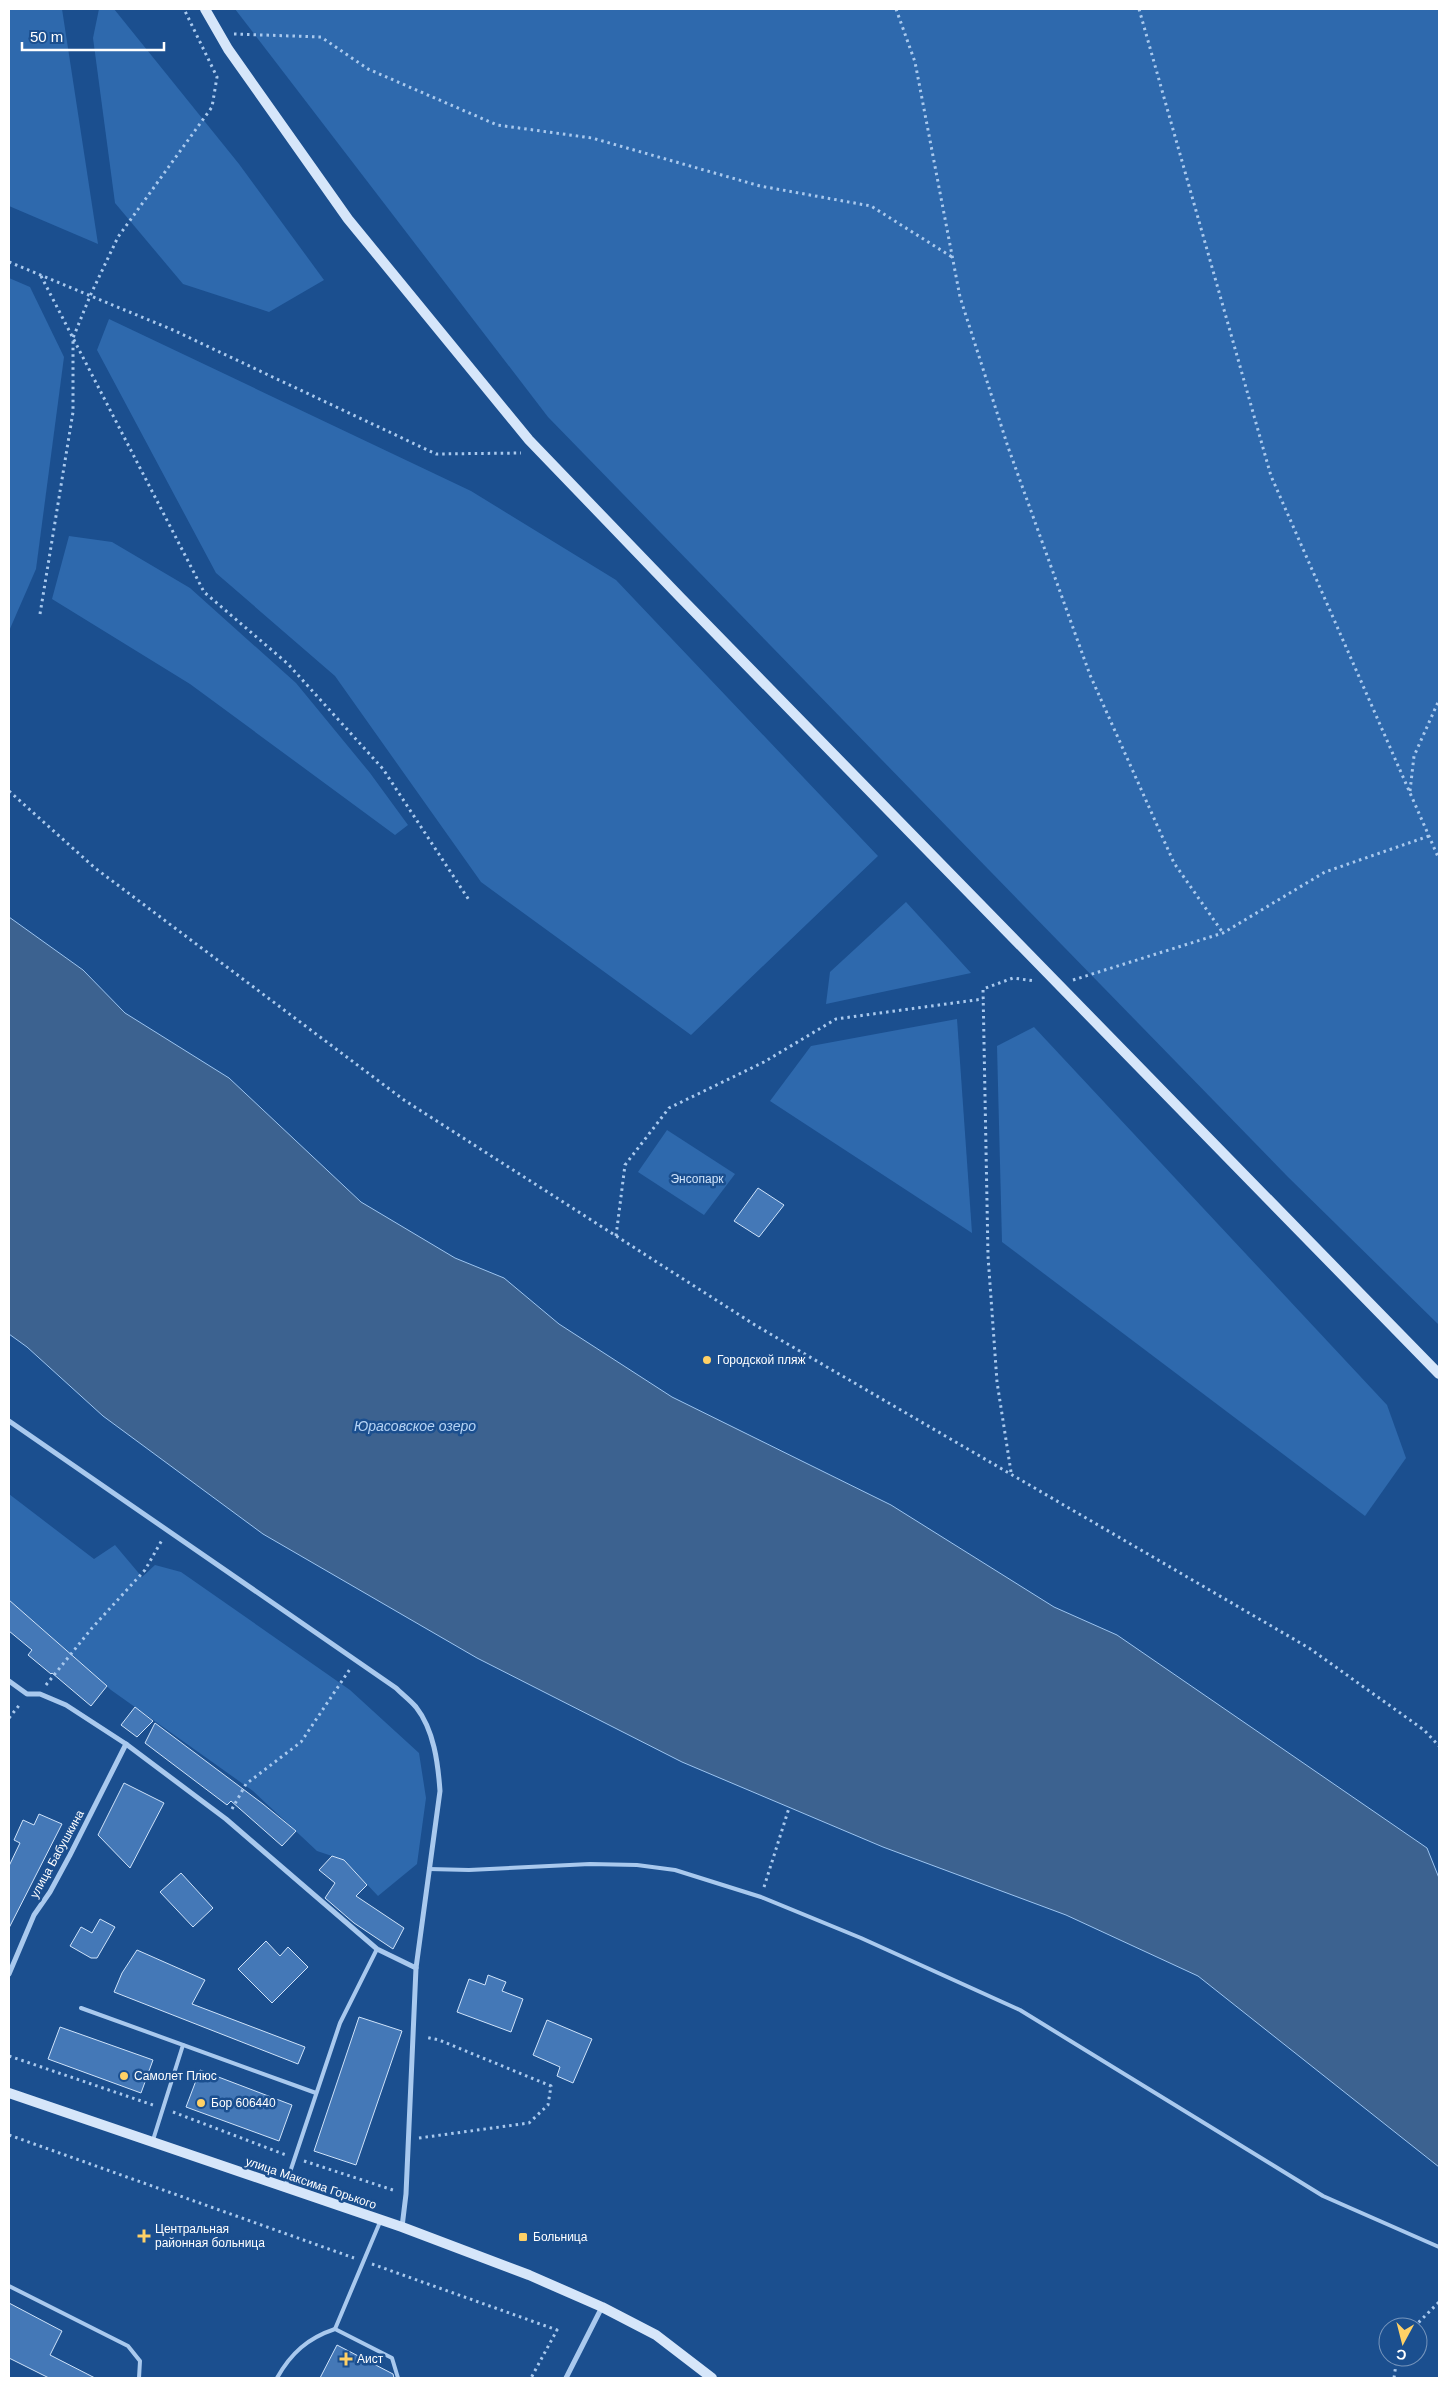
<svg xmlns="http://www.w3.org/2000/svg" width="1448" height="2387" viewBox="0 0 1448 2387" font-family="Helvetica,sans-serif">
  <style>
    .green { fill: #2e69ad }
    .water { fill: #3c6290; stroke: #9cc4f0 }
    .building { fill: #4478b7; stroke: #cfe3fa }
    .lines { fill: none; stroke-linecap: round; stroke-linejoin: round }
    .path { stroke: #a9c9ee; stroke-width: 3; stroke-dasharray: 2.5 4; stroke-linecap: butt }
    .service { stroke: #a9c9ee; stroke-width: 4 }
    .minor { stroke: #a9c9ee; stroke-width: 5 }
    .secondary { stroke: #d6e6fa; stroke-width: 10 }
    .poi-dot { fill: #ffd166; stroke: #1b4f8f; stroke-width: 2 }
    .labels { text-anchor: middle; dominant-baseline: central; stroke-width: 5; stroke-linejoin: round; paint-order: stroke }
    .park-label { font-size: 12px; fill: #cfe3fa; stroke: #1b4f8f }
    .poi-label { font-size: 12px; fill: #fff; stroke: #1b4f8f; text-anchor: start }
    .street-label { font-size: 12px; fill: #fff; stroke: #1b4f8f }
    .water-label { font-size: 14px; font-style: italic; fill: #b5d3f5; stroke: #1b4f8f }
  </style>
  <rect width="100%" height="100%" fill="#1b4f8f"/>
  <g class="green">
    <path d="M9,9H62L98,244L9,206Z"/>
    <path d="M99,9H114L239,164L324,280L269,312L183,284L115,203L93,38Z"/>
    <path d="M235,9H1439V1325L1288,1177L548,417Z"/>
    <path d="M9,278L30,287L64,357L36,569L9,631Z"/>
    <path d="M109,319L471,491L616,580L878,856L691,1035L481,882L335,676L216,573L97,350Z"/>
    <path d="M69,536L112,542L190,588L296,683L370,773L408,825L395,835L190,684L52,599Z"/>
    <path d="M906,902L971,973L826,1004L830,972Z"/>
    <path d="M957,1019L972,1233L770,1101L811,1046Z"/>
    <path d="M1034,1027L1387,1405L1406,1458L1365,1516L1002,1242L997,1046Z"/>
    <path d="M667,1130L735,1174L704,1215L638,1172Z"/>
    <path d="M9,1494L94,1559L115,1545L142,1577L155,1565L181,1572L350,1690L419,1753L426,1798L417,1864L378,1896L344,1860L317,1851L253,1791L111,1690L9,1600Z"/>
  </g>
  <path class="water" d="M9,917L83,970L125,1013L229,1078L361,1202L455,1258L504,1278L559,1324L672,1397L891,1505L1054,1607L1117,1635L1427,1848L1439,1878V2167L1198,1976L1066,1915L883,1847L682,1762L477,1658L263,1534L103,1416L27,1347L9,1334Z"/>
  <g class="building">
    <path d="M758,1188L784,1205L759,1237L734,1221Z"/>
    <path d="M9,1600L107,1686L91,1706L52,1673L51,1674L28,1655L32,1650L9,1631Z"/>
    <path d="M135,1707L153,1721L137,1737L121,1725Z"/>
    <path d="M155,1723L263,1804L296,1831L282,1846L231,1801L227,1805L145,1743Z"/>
    <path d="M124,1783L164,1803L130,1868L98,1835Z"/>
    <path d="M39,1814L62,1824L9,1928V1866L20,1843L14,1840L23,1820L34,1825Z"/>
    <path d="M332,1856L344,1860L367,1885L356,1896L404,1928L393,1949L354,1923L325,1898L335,1883L319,1870Z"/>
    <path d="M181,1873L213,1908L193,1927L160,1892Z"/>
    <path d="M100,1919L115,1927L97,1958H91L70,1946L81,1927L92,1933Z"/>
    <path d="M266,1941L280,1956L288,1947L308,1967L272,2003L238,1969Z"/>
    <path d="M137,1950L205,1980L192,2004L305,2047L298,2064L114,1992L122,1973Z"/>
    <path d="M488,1975L506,1982L502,1991L523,1999L511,2032L457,2012L469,1979L485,1985Z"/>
    <path d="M359,2017L402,2031L356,2165L314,2151Z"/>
    <path d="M547,2020L592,2039L573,2083L557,2076L560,2067L533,2055Z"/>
    <path d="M60,2027L153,2060L141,2093L48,2059Z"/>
    <path d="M200,2070L292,2105L279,2141L186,2107Z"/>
    <path d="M9,2303L62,2331L50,2355L95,2378H49L9,2358Z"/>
    <path d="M337,2345L393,2374L394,2378H320Z"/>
  </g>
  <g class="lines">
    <g class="path">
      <path d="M896,9L915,62L960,297L1008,447L1090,675L1174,863L1223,933"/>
      <path d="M1139,9L1271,476L1439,859"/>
      <path d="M234,34L321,37L368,69L497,125L592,138L760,186L871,206L952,257"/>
      <path d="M9,262L173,330L436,454L521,453"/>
      <path d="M41,276L204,592L288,664L383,769L469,900"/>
      <path d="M40,614L73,412V338L90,296L118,237L212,107L217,77L184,9"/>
      <path d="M9,791L95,868L404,1100L755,1325L1309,1648L1424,1730L1439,1746"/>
      <path d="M1410,791L1414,756L1439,700"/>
      <path d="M1073,980L1223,933L1325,872L1429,836"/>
      <path d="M616,1236L625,1165L669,1108L764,1062L836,1019L983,999"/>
      <path d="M1011,1472L997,1382L988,1256L983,989L1013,978L1035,981"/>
      <path d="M46,1685L92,1628L145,1570L162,1540"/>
      <path d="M9,1718L21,1703"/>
      <path d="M232,1809L246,1784L301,1742L350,1669"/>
      <path d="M764,1887L789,1808"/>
      <path d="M9,2056L153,2105"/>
      <path d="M173,2112L286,2155"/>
      <path d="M9,2135L354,2258"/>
      <path d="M419,2138L529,2123L548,2105L551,2086L439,2040L425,2037"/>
      <path d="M304,2161L396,2191"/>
      <path d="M372,2264L557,2330L531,2378"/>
      <path d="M1414,2327L1439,2302"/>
      <path d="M1394,2378L1397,2357"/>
    </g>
    <g class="service">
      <path d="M429,1869L469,1870L590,1864L637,1865L675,1870L761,1897L861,1938L1020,2010L1323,2196L1439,2247"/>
      <path d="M81,2008L316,2093"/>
      <path d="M153,2140L183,2045"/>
      <path d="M285,2187L340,2023L377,1949"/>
      <path d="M9,2286L128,2346L140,2361L139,2378"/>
      <path d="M335,2329L380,2222"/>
      <path d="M277,2378C291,2353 308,2338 335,2329L392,2358L398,2378"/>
    </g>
    <g class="minor">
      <path d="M9,1421L396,1688C402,1694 410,1700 416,1707C434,1730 438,1763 440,1791L416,1968L406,2194L402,2227"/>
      <path d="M9,1681L27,1694H40L66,1705L126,1744L226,1819L377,1949L416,1968"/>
      <path d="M9,1974L34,1915L50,1892L70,1855L126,1744"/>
      <path d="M566,2378L602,2307"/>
    </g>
    <g class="secondary">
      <path d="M205,9L228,49L348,219L529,440L681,598L1439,1374"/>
      <path d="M9,2093L402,2227L529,2275L602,2307L656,2335L712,2378"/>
    </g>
  </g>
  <g class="poi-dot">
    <circle cx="707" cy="1360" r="5"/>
    <circle cx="124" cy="2076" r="5"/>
    <circle cx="201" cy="2103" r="5"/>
    <path d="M141.5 2228.5h5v5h5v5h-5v5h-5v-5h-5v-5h5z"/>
    <rect x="518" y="2232" width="10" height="10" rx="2.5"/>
    <path d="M343.5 2351.5h5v5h5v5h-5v5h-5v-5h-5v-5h5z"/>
  </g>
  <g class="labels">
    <g class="park-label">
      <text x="697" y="1179">Энсопарк</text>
    </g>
    <g class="poi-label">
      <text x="717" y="1360">Городской пляж</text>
      <text x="134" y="2076">Самолет Плюс</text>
      <text x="211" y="2103">Бор 606440</text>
      <text x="155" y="2229">Центральная<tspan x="155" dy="14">районная больница</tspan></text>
      <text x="533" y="2237">Больница</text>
      <text x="357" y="2359">Аист</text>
    </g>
    <g class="street-label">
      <text transform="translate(57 1854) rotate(-61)">улица Бабушкина</text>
      <text transform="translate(311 2183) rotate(19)">улица Максима Горького</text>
    </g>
    <g class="water-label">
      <text x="415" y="1426">Юрасовское озеро</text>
    </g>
  </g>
  <rect width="1448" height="2387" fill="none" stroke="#ffffff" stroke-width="20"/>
  <g transform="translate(1403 2342) rotate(187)"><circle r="24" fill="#1b4f8f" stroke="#7695bc"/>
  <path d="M0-4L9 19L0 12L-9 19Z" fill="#ffd166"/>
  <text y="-8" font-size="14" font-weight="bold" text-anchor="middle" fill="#ffffff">С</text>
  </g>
  <path d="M22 42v8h142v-8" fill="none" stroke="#ffffff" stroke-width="2.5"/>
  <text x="30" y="42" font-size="15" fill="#ffffff" stroke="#1b4f8f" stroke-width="4" paint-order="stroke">50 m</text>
</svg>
